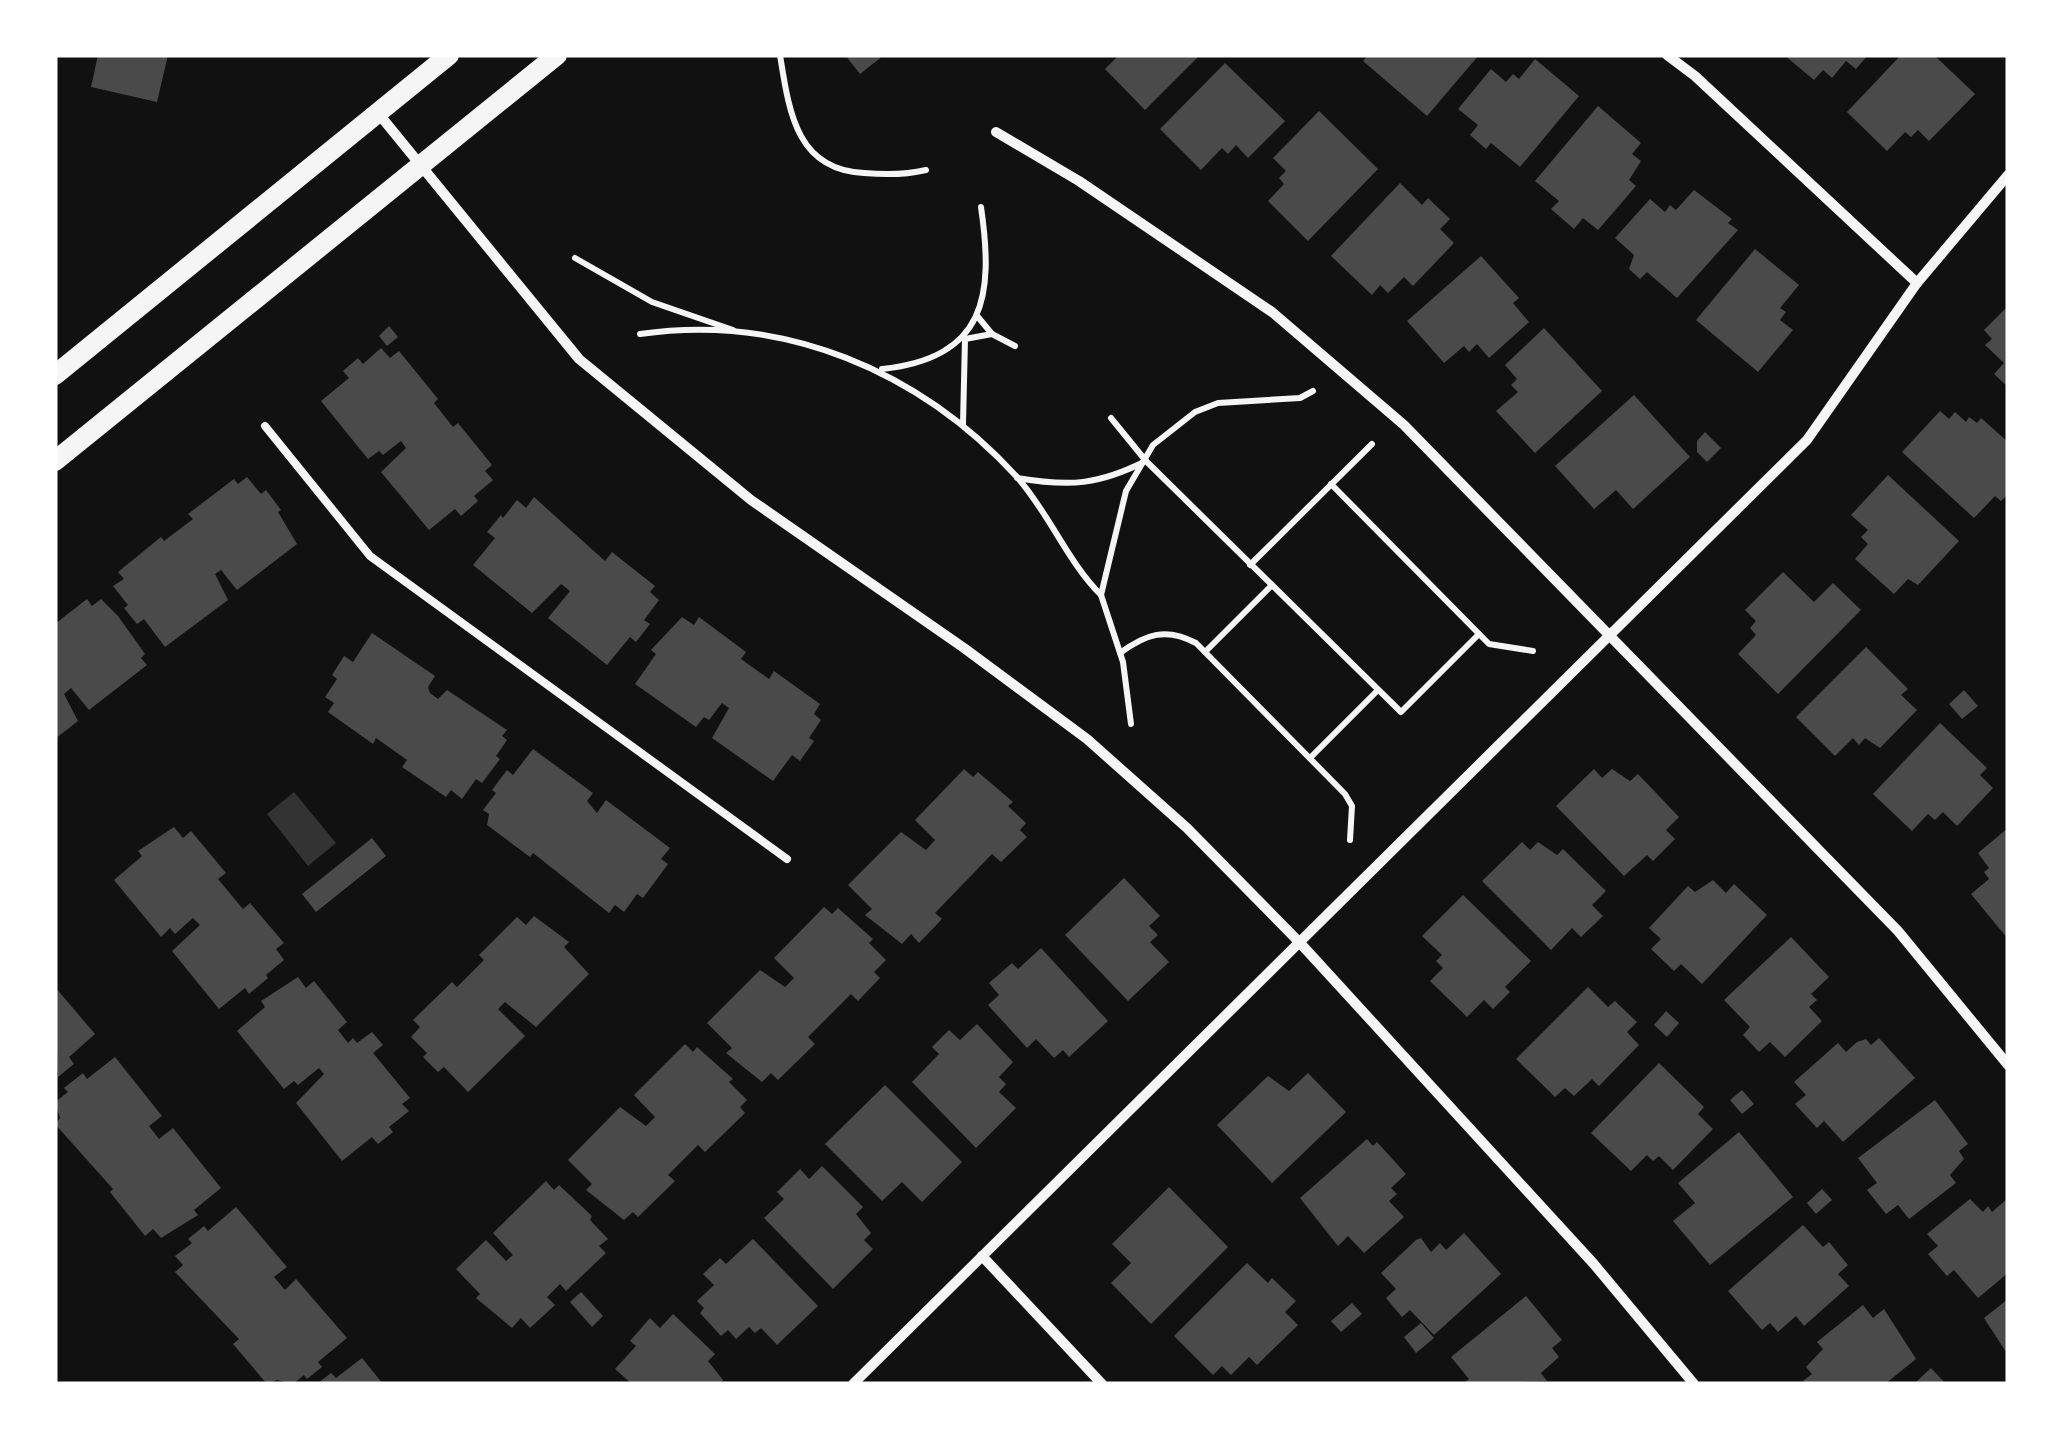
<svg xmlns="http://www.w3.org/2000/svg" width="2063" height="1439" viewBox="0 0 2063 1439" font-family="'PT Sans',sans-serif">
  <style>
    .water { fill: #333 }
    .building { fill: #4a4a4a }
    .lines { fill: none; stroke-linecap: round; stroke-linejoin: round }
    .path { stroke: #f5f5f5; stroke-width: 6 }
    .service { stroke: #f5f5f5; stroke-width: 8 }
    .minor { stroke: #f5f5f5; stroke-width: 10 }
    .secondary { stroke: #f5f5f5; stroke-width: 20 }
  </style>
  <rect width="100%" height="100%" fill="#111"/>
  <path class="water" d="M294,792L336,843L308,866L267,814Z"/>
  <g class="building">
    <path d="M98,55H168L157,102L91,87Z"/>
    <path d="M845,55H884L860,74Z"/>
    <path d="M1119,55H1200L1145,110L1105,69Z"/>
    <path d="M1368,55H1479L1427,116L1363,61Z"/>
    <path d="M1784,55H1868L1856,69L1846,61L1832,78L1823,70L1814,80Z"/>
    <path d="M1901,55H1934L1975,94L1929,141L1918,130L1911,137L1905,132L1887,151L1847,112Z"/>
    <path d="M1535,59L1579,96L1520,167L1491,143L1486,149L1470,135L1478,125L1458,109L1491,69L1506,82L1513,74L1519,79Z"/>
    <path d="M1225,63L1285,121L1248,158L1236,145L1228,154L1222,148L1201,170L1160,129Z"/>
    <path d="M1598,106L1641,143L1632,154L1641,161L1629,180L1636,186L1598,230L1583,218L1574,229L1551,209L1559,201L1535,181Z"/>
    <path d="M1319,111L1378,169L1308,241L1268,201L1284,184L1279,178L1286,171L1273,158Z"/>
    <path d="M1400,183L1422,205L1428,198L1450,219L1440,229L1454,243L1413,286L1404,277L1388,293L1380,285L1372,295L1331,256Z"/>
    <path d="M1694,190L1732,219L1728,223L1738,230L1677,298L1647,272L1640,279L1629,269L1634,255L1615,238L1650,199L1665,212L1670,205L1676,210Z"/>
    <path d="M1755,249L1799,285L1780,308L1786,312L1780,320L1793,330L1758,372L1696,320Z"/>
    <path d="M1481,256L1519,298L1513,303L1529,322L1489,358L1477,344L1469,352L1464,346L1444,363L1407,321Z"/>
    <path d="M2008,306V387L1994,374L2004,363L1985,345L1992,339L1984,330Z"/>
    <path d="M389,326L398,337L387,346L379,336Z"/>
    <path d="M1544,328L1602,391L1535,453L1496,411L1518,392L1511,385L1517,379L1505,365Z"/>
    <path d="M381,348L390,358L399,351L438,399L434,403L453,427L458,423L492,465L485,471L493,480L474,496L478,501L461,516L455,509L429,530L381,472L406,448L401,441L383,455L379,451L368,459L321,401L349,378L343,371L358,358L363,364Z"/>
    <path d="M1634,395L1690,457L1633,509L1616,490L1594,509L1555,466Z"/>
    <path d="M1940,411L1949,419L1955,412L1966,422L1969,417L1977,423L1981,418L2008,442V494L2001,501L1995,496L1974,518L1902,452Z"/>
    <path d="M1705,432L1721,448L1707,462L1697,452V441Z"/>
    <path d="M1888,475L1959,541L1918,585L1908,579L1894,594L1855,559L1868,544L1861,537L1868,530L1851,515Z"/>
    <path d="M247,477L261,494L266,490L281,510L278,512L297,544L237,590L221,570L215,574L228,600L165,647L144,619L137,624L124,608L128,605L113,586L124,579L118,572L161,537L164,541L193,519L188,514L234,479L238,484Z"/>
    <path d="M534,497L605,561L612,552L655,586L650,592L659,600L644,620L650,624L636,642L630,637L607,665L548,618L570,591L561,584L532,613L473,565L495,538L487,532L501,515L503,518L517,500L526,508Z"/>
    <path d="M1783,572L1814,602L1833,583L1861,610L1778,694L1738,654L1756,635L1750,628L1756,621L1745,610Z"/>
    <path d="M87,599L92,606L101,599L118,616L145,654L141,658L147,665L89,710L71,688L64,694L78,721L55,739V624Z"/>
    <path d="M682,617L694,625L699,617L746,652L741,659L769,679L774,671L820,704L814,714L821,720L809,738L814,741L800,761L792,755L773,781L712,738L729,708L722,703L709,720L704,717L696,727L635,684L656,654L651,650Z"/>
    <path d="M372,633L435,676L428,687L430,693L438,699L447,690L507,730L502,736L507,740L496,756L500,759L482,783L476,779L462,799L451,790L446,797L402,767L407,760L376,738L373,744L328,712L334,703L325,697L337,679L332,675L344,656L353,662Z"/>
    <path d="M1866,647L1908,689L1901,695L1917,710L1880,748L1865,738L1859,745L1853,738L1835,756L1796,717Z"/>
    <path d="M1964,690L1978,706L1962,719L1949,704Z"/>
    <path d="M1940,723L1987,768L1980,775L1993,788L1957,826L1943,812L1935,820L1928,814L1912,831L1873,794Z"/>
    <path d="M533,749L593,793L587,801L597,813L606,800L670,848L661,859L668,864L643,898L637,894L624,912L615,905L609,913L533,853L530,857L487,825L489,814L483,810L496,793L492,790L507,770L513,775Z"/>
    <path d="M964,769L973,777L978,772L1013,802L1008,806L1026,823L1020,830L1027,837L1001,862L992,854L935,913L942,919L919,943L911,934L902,944L865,915L872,909L848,885L901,832L926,850L935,840L915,820Z"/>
    <path d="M1594,769L1602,778L1612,769L1630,781L1638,774L1679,817L1666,830L1675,839L1653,861L1647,855L1624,876L1556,806Z"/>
    <path d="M174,827L183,838L191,831L226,873L218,879L243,909L250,903L284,943L276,949L284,960L266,975L268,978L249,994L245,988L219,1009L172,951L200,925L193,918L175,934L170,928L161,937L114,880L142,856L138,851Z"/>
    <path d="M2008,828V939L1971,894L1989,879L1984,872L1989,868L1978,853Z"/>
    <path d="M372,838L386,856L316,912L302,894Z"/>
    <path d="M1522,842L1530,850L1538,842L1557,855L1563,849L1606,891L1592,905L1603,916L1581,937L1572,928L1551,950L1482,881Z"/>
    <path d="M1124,878L1160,916L1149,926L1158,935L1150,942L1169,962L1128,1001L1065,935Z"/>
    <path d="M1713,880L1726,893L1734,884L1767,915L1702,984L1681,964L1674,971L1651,949L1661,939L1649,928L1688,886L1695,892Z"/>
    <path d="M1463,895L1531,961L1505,987L1510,992L1493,1009L1484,1000L1467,1017L1430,981L1443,968L1436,961L1442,955L1422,936Z"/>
    <path d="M824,907L832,914L838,908L873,939L869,943L886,960L874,972L880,978L858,1001L851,994L808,1037L815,1044L778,1080L771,1073L762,1082L726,1053L732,1048L707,1023L760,970L785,987L794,978L774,958Z"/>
    <path d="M534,916L569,942L564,947L589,974L536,1027L505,1002L498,1009L525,1036L468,1092L444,1067L438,1072L423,1057L427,1053L411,1037L420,1027L413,1020L452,982L457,987L484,960L479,955L517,917L526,925Z"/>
    <path d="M1791,937L1829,977L1811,994L1817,1000L1809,1007L1822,1021L1785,1057L1770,1042L1759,1052L1743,1035L1750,1027L1724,1000Z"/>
    <path d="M1041,948L1108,1021L1069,1057L1063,1050L1054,1058L1036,1039L1027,1048L988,1005L999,995L989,983L1012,963L1018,969Z"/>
    <path d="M298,977L306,988L314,981L347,1022L338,1030L348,1043L353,1038L357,1043L372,1032L383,1045L373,1053L410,1098L402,1104L409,1111L389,1127L393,1132L378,1144L372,1137L342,1161L296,1103L324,1074L319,1068L298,1085L294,1081L284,1089L237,1031L265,1007L261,1001Z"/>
    <path d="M55,987L95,1034L69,1057L74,1064L58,1077Z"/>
    <path d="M1588,987L1608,1007L1615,1001L1637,1022L1627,1032L1639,1045L1599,1086L1592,1079L1574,1096L1565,1088L1555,1097L1516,1059Z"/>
    <path d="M1666,1011L1679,1023L1667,1037L1654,1025Z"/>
    <path d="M977,1024L1013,1062L999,1077L1006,1084L999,1092L1016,1108L976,1148L912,1082L939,1054L932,1047L949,1030L960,1040Z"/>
    <path d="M1879,1038L1915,1078L1843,1142L1824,1121L1817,1128L1795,1104L1806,1095L1794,1082L1838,1043L1846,1052L1857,1042L1866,1039L1871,1045Z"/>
    <path d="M685,1044L693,1052L697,1047L733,1079L729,1082L747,1100L740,1107L745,1113L705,1152L698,1145L668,1175L675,1181L638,1217L633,1212L624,1220L586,1190L592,1184L568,1160L620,1107L646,1126L655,1117L634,1095Z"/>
    <path d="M115,1057L162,1116L149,1126L159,1139L173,1128L221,1188L194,1210L198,1215L161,1238L153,1229L145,1236L110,1192L113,1189L55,1124L60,1118L55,1102L68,1092L64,1088L83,1073L87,1079Z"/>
    <path d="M1659,1063L1704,1107L1698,1114L1713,1129L1673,1170L1659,1156L1653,1161L1647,1155L1631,1171L1591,1133Z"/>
    <path d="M1308,1073L1346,1112L1272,1183L1217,1125L1268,1076L1289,1091Z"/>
    <path d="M885,1085L962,1162L922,1202L902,1182L882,1201L825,1144Z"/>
    <path d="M1742,1090L1754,1104L1742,1114L1730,1100Z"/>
    <path d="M1935,1100L1968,1144L1959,1151L1964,1159L1950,1175L1956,1183L1909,1219L1898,1205L1886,1214L1867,1190L1877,1183L1858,1158Z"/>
    <path d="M1739,1132L1793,1197L1710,1265L1673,1221L1695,1203L1678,1183Z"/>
    <path d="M1367,1139L1373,1146L1377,1142L1406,1174L1391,1188L1397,1194L1389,1201L1404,1217L1364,1253L1348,1236L1338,1246L1300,1198Z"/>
    <path d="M822,1166L863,1207L856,1214L871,1233L864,1240L873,1249L833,1289L764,1218L784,1199L777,1192L800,1169L809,1179Z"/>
    <path d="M546,1181L554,1190L559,1185L592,1216L590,1220L608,1239L599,1246L606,1253L566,1291L560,1284L547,1297L555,1305L530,1328L521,1318L512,1328L476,1298L480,1294L456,1269L486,1240L506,1261L513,1255L493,1233Z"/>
    <path d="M1169,1187L1228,1247L1151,1324L1111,1283L1131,1263L1112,1244Z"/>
    <path d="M1822,1189L1832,1200L1816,1214L1807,1203Z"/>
    <path d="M2008,1198V1273L1978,1298L1954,1270L1947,1276L1928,1254L1938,1246L1927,1234L1970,1199L1983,1212L1988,1206L1992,1212Z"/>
    <path d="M236,1207L287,1267L274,1277L285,1290L296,1279L347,1338L318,1362L322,1367L307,1379L304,1375L293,1384L277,1380L267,1384L233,1344L239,1339L175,1272L183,1265L175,1256L192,1243L188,1239L204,1226L208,1231Z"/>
    <path d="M1803,1225L1823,1247L1829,1242L1848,1265L1838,1274L1849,1286L1804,1326L1796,1316L1778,1332L1770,1323L1762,1330L1728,1291Z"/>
    <path d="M1464,1233L1501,1274L1434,1335L1410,1310L1402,1317L1386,1298L1396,1289L1381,1273L1416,1240L1421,1238L1431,1252L1440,1243L1446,1250Z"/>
    <path d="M753,1239L818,1306L777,1345L761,1328L755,1333L749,1327L736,1339L728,1330L721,1336L700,1313L704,1308L697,1301L714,1285L703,1274L720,1258L726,1264Z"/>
    <path d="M1247,1263L1268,1283L1272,1278L1296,1301L1285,1312L1298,1325L1257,1365L1249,1357L1231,1375L1222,1366L1213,1375L1174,1336Z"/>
    <path d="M581,1292L603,1316L592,1327L570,1302Z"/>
    <path d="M1526,1296L1562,1340L1552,1348L1559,1357L1541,1373L1547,1381L1462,1384L1469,1379L1451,1357Z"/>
    <path d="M2008,1299V1355L1984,1318Z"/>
    <path d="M1352,1303L1362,1314L1341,1332L1331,1321Z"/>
    <path d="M1863,1305L1873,1318L1884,1309L1916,1359L1885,1384H1805L1803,1381L1812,1374L1806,1367L1823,1349L1817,1342Z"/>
    <path d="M673,1314L715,1354L708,1361L723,1380L719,1384H632L615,1369L636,1346L630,1341L650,1318L660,1328Z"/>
    <path d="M1421,1323L1434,1338L1416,1353L1404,1337Z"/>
    <path d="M362,1358L383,1384H317L331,1373L336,1378Z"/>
    <path d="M1931,1368L1946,1384H1914Z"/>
  </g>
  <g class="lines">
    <g class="path">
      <path d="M780,55C789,111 796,170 864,173C886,175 905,175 926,170"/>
      <path d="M575,258L652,302L733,330"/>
      <path d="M978,317L992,334L1015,346"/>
      <path d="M640,334C784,313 920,371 1017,477C1049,513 1067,561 1101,595"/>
      <path d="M882,369C986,358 994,296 981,207"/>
      <path d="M1111,418L1146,461"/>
      <path d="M963,424L965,339L992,334"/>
      <path d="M1017,478C1070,487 1098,485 1146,461L1401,712L1479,634"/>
      <path d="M1331,484L1489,644L1533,651"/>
      <path d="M1250,565L1372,444"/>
      <path d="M1205,652L1271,586"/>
      <path d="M1120,653C1146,634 1166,627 1196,643L1345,794L1352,806L1350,840"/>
      <path d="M1131,724L1123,662L1101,595L1126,491L1153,445L1195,412L1218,403L1300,398L1313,391"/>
      <path d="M1310,758L1378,690"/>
    </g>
    <path class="service" d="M265,426L370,556L787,859"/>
    <g class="minor">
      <path d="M1667,55L1695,76L1917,283"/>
      <path d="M378,113L579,359L751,500L964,648L1087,739L1187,828L1301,944L1593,1263L1694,1384"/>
      <path d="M996,132L1079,181L1272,312L1404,425L1898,931L2008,1065"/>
      <path d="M982,1256L1102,1384"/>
      <path d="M853,1384L1807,440L1917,283L2008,175"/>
    </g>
    <g class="secondary">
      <path d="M55,375L449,55"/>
      <path d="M55,461L557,55"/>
    </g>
  </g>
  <rect width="2063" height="1439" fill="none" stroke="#ffffff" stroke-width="115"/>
</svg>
